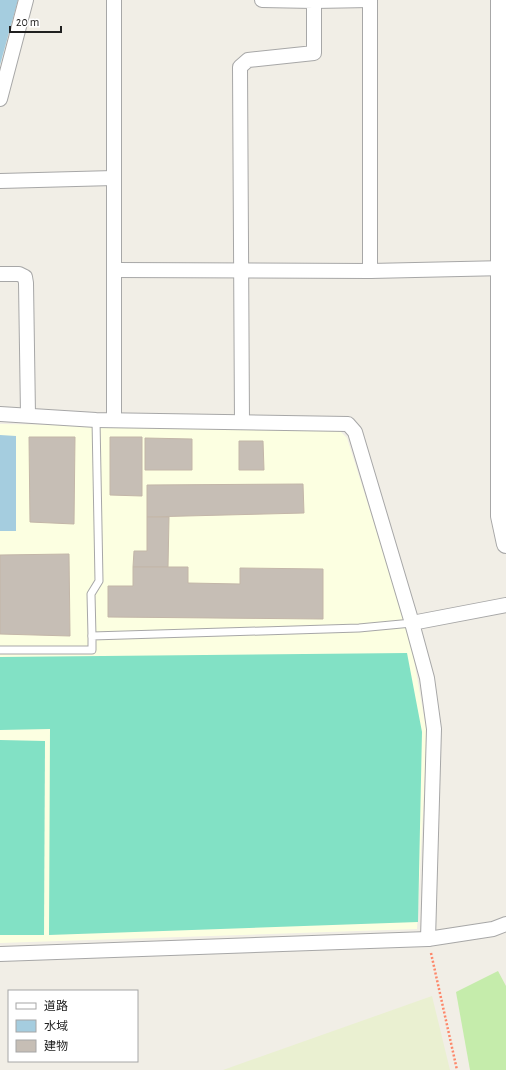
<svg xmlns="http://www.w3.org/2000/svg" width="506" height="1070" viewBox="0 0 506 1070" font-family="'Alegreya Sans','Noto Sans JP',sans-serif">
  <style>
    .education { fill: #fcffe1 }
    .farmland { fill: #eaf0d1 }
    .grass { fill: #c5ecab }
    .pitch { fill: #82e1c5 }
    .water { fill: #a5cddf }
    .building { fill: #c6beb5; stroke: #c3b6a8 }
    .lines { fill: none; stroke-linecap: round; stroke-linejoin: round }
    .service-casing { stroke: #a7a7a7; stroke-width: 9 }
    .minor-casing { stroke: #a7a7a7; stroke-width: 16 }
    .tertiary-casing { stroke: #a7a7a7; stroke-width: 20 }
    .path { stroke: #fd876a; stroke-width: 2.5; stroke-dasharray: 2 2; stroke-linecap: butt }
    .service { stroke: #fff; stroke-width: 7 }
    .minor { stroke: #fff; stroke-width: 14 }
    .tertiary { stroke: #fff; stroke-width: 18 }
  </style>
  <rect width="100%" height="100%" fill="#f1eee6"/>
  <path class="education" d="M0,424L338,429L347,438L410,637L427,734L417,929L0,943Z"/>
  <path class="farmland" d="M432,996L450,1070H223Z"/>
  <path class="grass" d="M498,971L506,986V1070H470L456,992Z"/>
  <g class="pitch">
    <path d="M407,653L422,732L418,922L49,935L50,729L0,730V657Z"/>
    <path d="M0,740L45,741L44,935H0Z"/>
  </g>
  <g class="water">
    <path d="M0,0H18L0,65Z"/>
    <path d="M0,435L16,436V531H0Z"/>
  </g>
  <g class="building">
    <path d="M29,437H75L74,524L30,522Z"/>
    <path d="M110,437H142V496L110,495Z"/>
    <path d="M145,438L192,439V470H145Z"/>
    <path d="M239,441H263L264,470H239Z"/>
    <path d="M303,484L304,513L147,517V485Z"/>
    <path d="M147,517H169L168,567H133L134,551H147Z"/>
    <path d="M69,554L70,636L0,634V555Z"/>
    <path d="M133,567H188V583L240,584V568L323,569V619L108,617V586H133Z"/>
  </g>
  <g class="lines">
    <g class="service-casing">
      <g id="service">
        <path d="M92,636L91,594L99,581L96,420"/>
        <path d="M0,650H92V636L359,628L412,623"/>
      </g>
    </g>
    <g class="minor-casing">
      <g id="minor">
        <path d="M370,0V271"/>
        <path d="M314,1L370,0"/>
        <path d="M0,99L26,0"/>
        <path d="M0,181L114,178"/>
        <path d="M114,270L370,271L506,268"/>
        <path d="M0,274H19L25,277L26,283L28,415"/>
        <path d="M0,414L96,420L348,424L355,432L412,623L427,678L434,729L428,939"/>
        <path d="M114,420V0"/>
        <path d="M242,422L240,67L248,60L314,53V1L262,0"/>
        <path d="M412,623L506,605"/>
        <path d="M0,954L428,939L493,929L506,924"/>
      </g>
    </g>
    <g class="tertiary-casing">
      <path id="tertiary" d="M500,0V516L506,544"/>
    </g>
    <path class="path" d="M431,953L457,1070"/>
    <use href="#service" class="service"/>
    <use href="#minor" class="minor"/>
    <use href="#tertiary" class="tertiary"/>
  </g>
  <rect x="8" y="990" width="130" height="72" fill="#ffffff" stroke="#a6a6a6"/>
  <rect x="16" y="1003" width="20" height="6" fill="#ffffff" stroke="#a6a6a6"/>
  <text x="44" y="1010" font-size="12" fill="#202020">道路</text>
  <rect x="16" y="1020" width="20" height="12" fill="#a5cddf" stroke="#a6a6a6"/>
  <text x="44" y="1030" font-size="12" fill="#202020">水域</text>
  <rect x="16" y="1040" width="20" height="12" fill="#c6beb5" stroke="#a6a6a6"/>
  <text x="44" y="1050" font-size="12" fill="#202020">建物</text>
  <path d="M10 26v6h51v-6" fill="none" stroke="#202020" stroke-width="2"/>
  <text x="16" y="26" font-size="12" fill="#202020" stroke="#ffffff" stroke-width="3" paint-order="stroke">20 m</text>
</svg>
